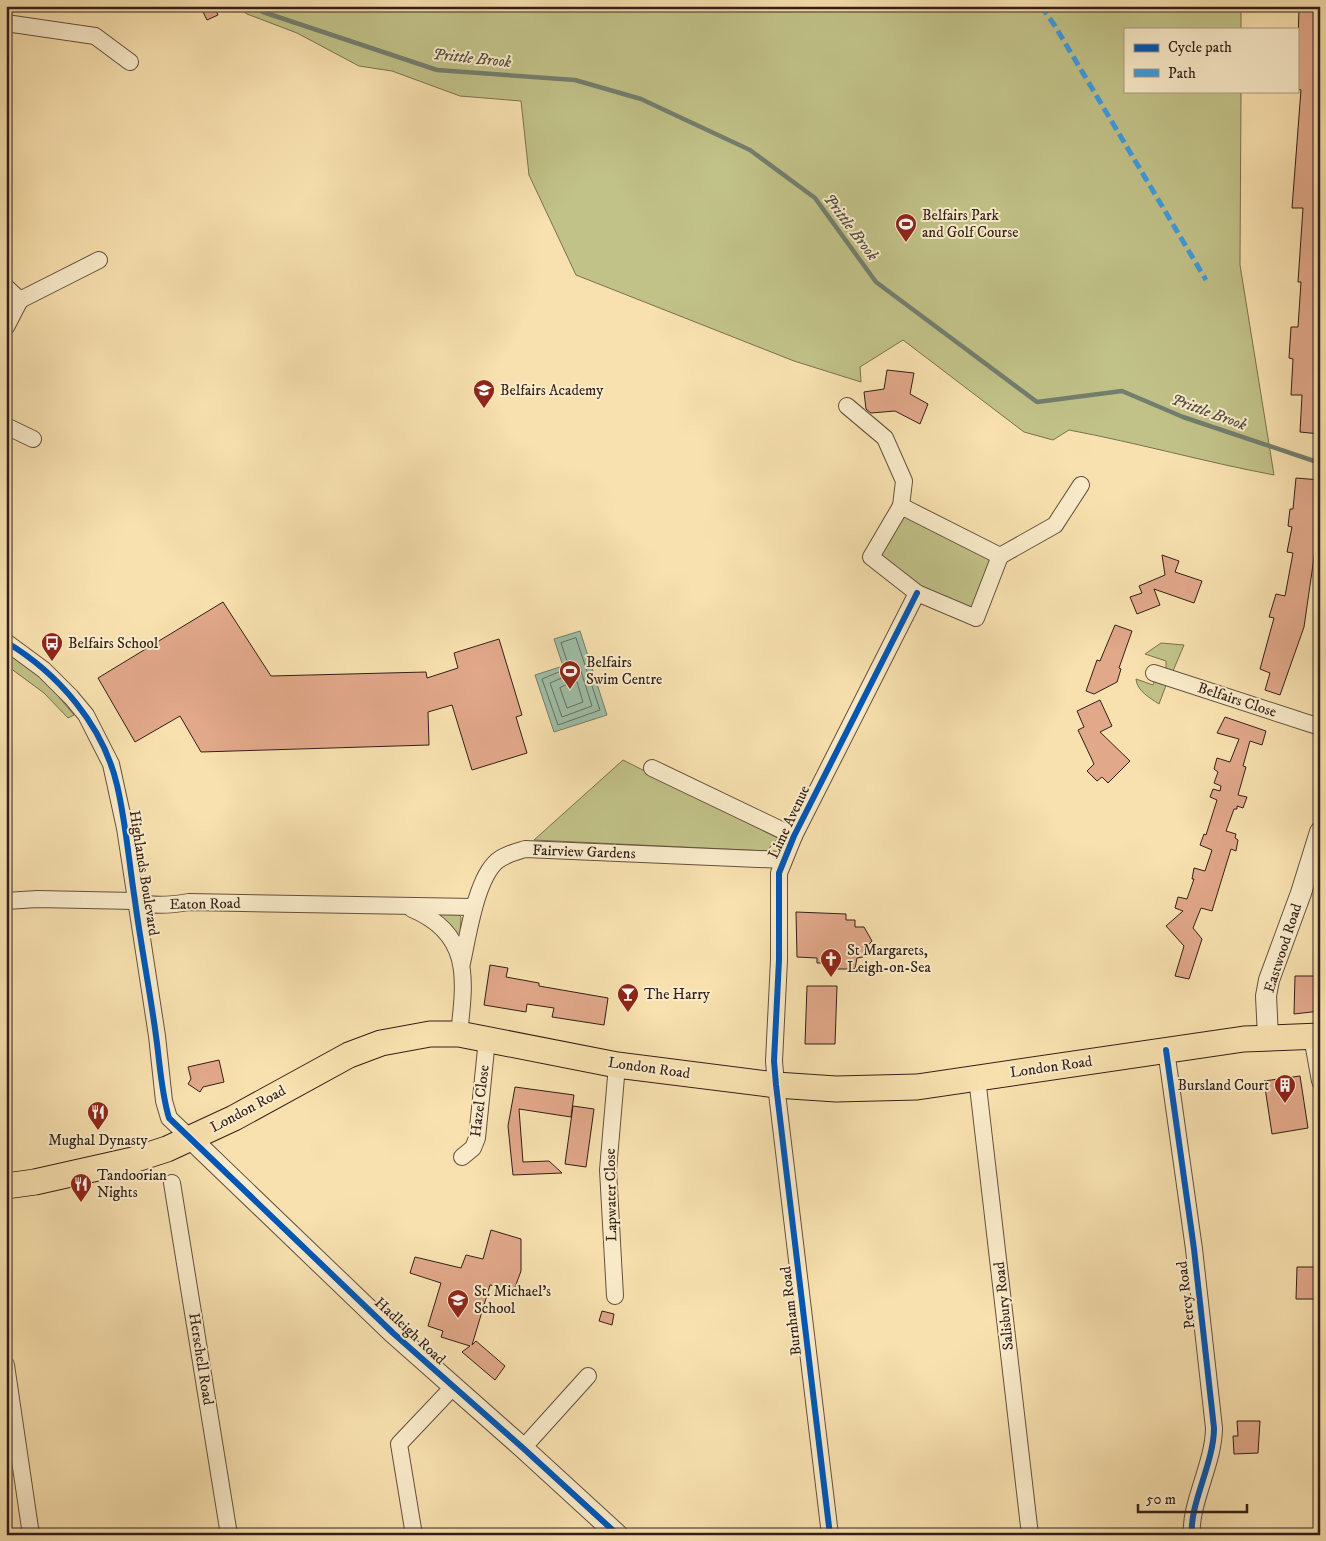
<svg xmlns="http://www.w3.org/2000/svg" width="1326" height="1541" viewBox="0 0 1326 1541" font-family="'IM FELL DW Pica',serif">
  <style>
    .green { fill: #c1c288; stroke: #7a7050 }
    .water { fill: #9ebea7; stroke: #737e6e }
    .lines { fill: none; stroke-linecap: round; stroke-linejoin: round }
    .shore { stroke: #686e60; stroke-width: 1 }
    .stream { stroke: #737e6e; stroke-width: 4.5 }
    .building { fill: #e1a88a; stroke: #321f18 }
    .minor-casing { stroke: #64503e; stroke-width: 18 }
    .tertiary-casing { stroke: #64503e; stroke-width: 22 }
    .primary-casing { stroke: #321f18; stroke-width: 27 }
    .minor { stroke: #faeccb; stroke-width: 16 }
    .tertiary { stroke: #faeccb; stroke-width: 20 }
    .primary { stroke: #f8e1af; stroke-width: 25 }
    .quiet { stroke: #3e9bdf; stroke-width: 5; stroke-dasharray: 10 5; stroke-linecap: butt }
    .cycleway-casing { stroke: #faeccb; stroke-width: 9 }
    .cycleway { stroke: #0057b8; stroke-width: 6 }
    .labels { text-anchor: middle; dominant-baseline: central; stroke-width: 4; stroke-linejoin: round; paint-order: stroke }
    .poi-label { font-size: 15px; fill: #321f18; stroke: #faeccb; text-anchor: start }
    .street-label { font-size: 15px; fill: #321f18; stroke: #faeccb }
    .water-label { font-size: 16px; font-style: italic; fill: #524f43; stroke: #faeccb }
  </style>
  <rect width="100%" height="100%" fill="#f8e1af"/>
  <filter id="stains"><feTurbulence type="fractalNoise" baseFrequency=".004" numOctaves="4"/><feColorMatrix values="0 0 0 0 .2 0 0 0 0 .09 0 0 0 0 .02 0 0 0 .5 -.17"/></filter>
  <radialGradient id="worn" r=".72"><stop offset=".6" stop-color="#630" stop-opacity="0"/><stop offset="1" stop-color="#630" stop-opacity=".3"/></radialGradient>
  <g class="green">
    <path d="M236,6H1241V29H1125V91H1241L1240,265L1274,475C1205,462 1138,443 1069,430L1053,440L1024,432L903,340L860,367L861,382L794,361L576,275L529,175L521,101L460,96L392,71L359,66L297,33L247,14Z"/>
    <path d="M903,513L995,558L973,611L919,588L877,557Z"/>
    <path d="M1161,643L1184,645L1173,671L1166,669V661L1145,654Z"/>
    <path d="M6,650L43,678L74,715L68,718L44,693L6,665Z"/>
    <path d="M1156,677L1168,680L1159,704C1150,698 1137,691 1136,679L1153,685Z"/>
    <path d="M623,760L778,838L767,851L534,840Z"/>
    <path d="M441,914H458L461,917L460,936L457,937L440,917Z"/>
  </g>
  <path class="water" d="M580,631L607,715L554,732L535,675L563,666L554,639Z"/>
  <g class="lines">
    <g class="shore">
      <path d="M576,638L600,710L558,725L542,679L566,669L568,664L561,643Z"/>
      <path d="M575,664L579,665L592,706L562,717L550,683L569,675Z"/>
      <path d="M574,681L577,682L583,702L567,708L560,688Z"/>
    </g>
    <path class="stream" d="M254,6L263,12L437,70L575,80L641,99L750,150L815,198L876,282L1037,402L1122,391L1183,417L1320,463"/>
  </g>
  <g class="building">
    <path d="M210,6H214L218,15L207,20L202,10Z"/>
    <path d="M1299,6H1320L1316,70H1319L1320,83V174L1317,220H1320V360L1316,401H1320V434L1300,432L1302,395H1291L1293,359L1289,358L1291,327H1298L1301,282H1298L1303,208H1292L1301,90L1297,89Z"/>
    <path d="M887,370L914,373L910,394L928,404L920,424L895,411L871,413L866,409L864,392L884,389Z"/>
    <path d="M1296,478L1320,480V516L1304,627L1280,695L1265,690L1270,673L1260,669L1274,618L1269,617L1276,594L1285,596L1293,553L1287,552L1292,527L1288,526L1290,509H1293Z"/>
    <path d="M1162,555L1179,561L1175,572L1202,581L1194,603L1154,589L1160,605L1137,614L1130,597L1142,593L1139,586L1165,575Z"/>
    <path d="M223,602L271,676L426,672L427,678L458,668L454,653L499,639L522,715L516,717L527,753L472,770L452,705L428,712L429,745L201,752L180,716L135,742L98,678Z"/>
    <path d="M1115,625L1132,631L1119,668L1121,669L1117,682L1094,694L1086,691L1097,660L1100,661Z"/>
    <path d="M1100,700L1112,726L1100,732L1130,761L1108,783L1102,777L1097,781L1087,771L1094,764L1078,730L1084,727L1077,711Z"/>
    <path d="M1225,717L1266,731L1262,745L1250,741L1243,766L1246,767L1238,795L1247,797L1243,808L1237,806V809H1234L1226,831L1236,834L1235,838L1238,840L1236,851L1231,849L1212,911L1201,908L1193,928L1202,939L1189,979L1175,976L1184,946L1166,926L1183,911L1175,908L1178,897L1187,899L1194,879H1192L1194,868L1205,871L1212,850L1200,845L1204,834L1206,835L1217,800L1210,797L1213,789L1220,791L1221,786L1214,783L1218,772L1214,769L1217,758L1230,762L1239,739L1217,733Z"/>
    <path d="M796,912L846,914V920H855V927H864L872,941L864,950L863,957L857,958L855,969H828V963H817V958L797,957Z"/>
    <path d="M490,965L508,968L506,977L539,983V986L608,998L604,1025L552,1017L554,1008L527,1004L526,1012L484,1005Z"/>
    <path d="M1295,976H1320V1011L1294,1014Z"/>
    <path d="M807,986H837L835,1044H805Z"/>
    <path d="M219,1060L224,1082L203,1087L200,1092L188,1084L191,1079L188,1067Z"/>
    <path d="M1300,1076L1308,1128L1272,1134L1264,1081Z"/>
    <path d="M515,1087L574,1095L571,1117L519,1109L523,1162L549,1161L562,1173L513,1175L508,1126Z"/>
    <path d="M573,1106L594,1109L586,1167L565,1164Z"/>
    <path d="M491,1230L521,1239V1271L514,1290L490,1285L472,1345L476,1341L505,1366L495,1380L462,1352L470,1346L441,1337L443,1331L428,1326L441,1283L410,1273L415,1257L461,1268L466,1255L483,1259Z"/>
    <path d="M1297,1267H1320V1299H1296Z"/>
    <path d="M602,1311L614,1314L612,1325L599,1321Z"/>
    <path d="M1237,1421H1260L1258,1453L1234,1454L1233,1436H1238Z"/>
  </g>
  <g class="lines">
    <g class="minor-casing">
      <g id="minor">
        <path d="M6,23L95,36L130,62"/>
        <path d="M6,287L20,300"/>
        <path d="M20,300L99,260"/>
        <path d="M6,327L20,300"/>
        <path d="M847,406L885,438L904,481L901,506"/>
        <path d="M6,426L33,439"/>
        <path d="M901,506L1000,556L976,618L917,593L871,557Z"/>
        <path d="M1000,556L1055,525L1081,485"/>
        <path d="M6,642L44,670L71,697L86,715L111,764L125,828L157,1036L164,1101L169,1118L191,1139"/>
        <path d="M1154,673L1320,727"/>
        <path d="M652,768L794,836"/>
        <path d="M6,901L37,899L135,901C151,907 172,905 189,902L474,907"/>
        <path d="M412,909C472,934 465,980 459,1034"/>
        <path d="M462,963C468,936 476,879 497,861C506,854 515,852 525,849L783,860"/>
        <path d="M1312,1037L1320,1081"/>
        <path d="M1166,1050L1194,1249L1214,1428C1214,1463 1189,1505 1192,1535"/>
        <path d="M977,1078L1030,1535"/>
        <path d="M462,1157L473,1148L477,1138L487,1039"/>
        <path d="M172,1183L229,1535"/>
        <path d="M615,1296L608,1170L617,1065"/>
        <path d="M6,1365L31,1535"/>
        <path d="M523,1448L588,1376"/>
        <path d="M414,1535L399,1444L453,1387"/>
        <path d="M830,1535L776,1085L774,1061L779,960V873L794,836L917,593"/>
      </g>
    </g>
    <g class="tertiary-casing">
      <g id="tertiary">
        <path d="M1268,1037L1266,996L1269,980L1301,893L1320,832"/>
        <path d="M191,1139L393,1333L523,1448L618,1535"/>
      </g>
    </g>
    <g class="primary-casing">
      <path id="primary" d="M6,1186L35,1182L133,1160L167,1149L234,1118L349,1055L381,1043L430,1034H459L617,1065L776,1085L836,1089L917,1087L1244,1039L1320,1036"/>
    </g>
    <use href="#minor" class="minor"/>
    <use href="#tertiary" class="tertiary"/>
    <use href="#primary" class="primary"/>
    <path class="quiet" d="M1041,6L1055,26L1206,280"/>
    <g class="cycleway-casing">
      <g id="cycleway">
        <path d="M6,642C58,673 103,725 117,785C126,823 129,863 135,901C141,946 150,991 156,1036C160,1064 161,1091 169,1118L393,1333L523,1448L618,1535"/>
        <path d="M1166,1050L1194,1249L1214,1428C1214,1463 1189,1505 1192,1535"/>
        <path d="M830,1535L776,1085L774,1061L779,960V873L794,836L917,593"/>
      </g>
    </g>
    <use href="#cycleway" class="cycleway"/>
  </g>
  <defs>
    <g id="stadium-pin" transform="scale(1.125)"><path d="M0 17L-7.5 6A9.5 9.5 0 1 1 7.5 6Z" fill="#8f2418" stroke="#faeccb"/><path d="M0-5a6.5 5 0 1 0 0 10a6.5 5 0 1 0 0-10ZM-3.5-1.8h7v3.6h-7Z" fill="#fff"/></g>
    <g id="school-pin" transform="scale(1.125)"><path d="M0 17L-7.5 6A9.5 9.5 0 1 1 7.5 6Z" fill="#8f2418" stroke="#faeccb"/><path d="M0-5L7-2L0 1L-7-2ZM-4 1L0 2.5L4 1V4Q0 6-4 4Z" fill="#fff"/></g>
    <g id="bus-pin" transform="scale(1.125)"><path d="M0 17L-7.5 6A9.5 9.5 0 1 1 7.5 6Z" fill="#8f2418" stroke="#faeccb"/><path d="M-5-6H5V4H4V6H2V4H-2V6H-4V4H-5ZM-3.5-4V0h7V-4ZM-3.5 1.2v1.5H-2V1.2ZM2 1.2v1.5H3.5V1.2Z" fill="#fff"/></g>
    <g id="church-pin" transform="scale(1.125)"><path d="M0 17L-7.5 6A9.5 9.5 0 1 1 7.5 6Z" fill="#8f2418" stroke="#faeccb"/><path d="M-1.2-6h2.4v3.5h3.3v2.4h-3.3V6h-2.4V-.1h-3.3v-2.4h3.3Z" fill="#fff"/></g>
    <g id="bar-pin" transform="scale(1.125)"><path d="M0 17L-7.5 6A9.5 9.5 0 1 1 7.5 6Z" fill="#8f2418" stroke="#faeccb"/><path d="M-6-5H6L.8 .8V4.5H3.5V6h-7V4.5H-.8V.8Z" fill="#fff"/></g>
    <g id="building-pin" transform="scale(1.125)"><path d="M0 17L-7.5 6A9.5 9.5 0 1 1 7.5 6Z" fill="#8f2418" stroke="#faeccb"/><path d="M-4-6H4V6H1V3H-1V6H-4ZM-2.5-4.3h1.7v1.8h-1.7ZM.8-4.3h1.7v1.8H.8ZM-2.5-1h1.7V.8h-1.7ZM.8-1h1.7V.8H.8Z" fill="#fff"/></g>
    <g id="restaurant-pin" transform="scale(1.125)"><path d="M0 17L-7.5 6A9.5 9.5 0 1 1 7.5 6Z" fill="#8f2418" stroke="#faeccb"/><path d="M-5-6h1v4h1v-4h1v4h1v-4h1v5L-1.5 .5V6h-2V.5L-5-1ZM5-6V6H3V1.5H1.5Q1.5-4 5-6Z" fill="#fff"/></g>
  </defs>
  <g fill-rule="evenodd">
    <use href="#stadium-pin" x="906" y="224"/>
    <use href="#school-pin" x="484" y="390"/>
    <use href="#bus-pin" x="52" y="643"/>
    <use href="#stadium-pin" x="570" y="671"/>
    <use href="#church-pin" x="831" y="959"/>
    <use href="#bar-pin" x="628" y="994"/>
    <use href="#building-pin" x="1285" y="1085"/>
    <use href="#restaurant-pin" x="98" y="1112"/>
    <use href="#restaurant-pin" x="81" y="1184"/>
    <use href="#school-pin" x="458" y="1300"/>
  </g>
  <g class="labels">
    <g class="poi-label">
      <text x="922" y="215">Belfairs Park<tspan x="922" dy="17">and Golf Course</tspan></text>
      <text x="500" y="390">Belfairs Academy</text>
      <text x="68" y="643">Belfairs School</text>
      <text x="586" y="662">Belfairs<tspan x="586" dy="17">Swim Centre</tspan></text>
      <text x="847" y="950">St Margarets,<tspan x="847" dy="17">Leigh-on-Sea</tspan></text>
      <text x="644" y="994">The Harry</text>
      <text x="1269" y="1085" text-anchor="end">Bursland Court</text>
      <text x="98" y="1140" text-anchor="middle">Mughal Dynasty</text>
      <text x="97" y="1175">Tandoorian<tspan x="97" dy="17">Nights</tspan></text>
      <text x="474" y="1291">St. Michael's<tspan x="474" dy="17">School</tspan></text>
    </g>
    <g class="street-label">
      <text transform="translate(1237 700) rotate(18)">Belfairs Close</text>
      <text transform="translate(789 822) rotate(-65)">Lime Avenue</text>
      <text transform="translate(584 852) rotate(2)">Fairview Gardens</text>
      <text transform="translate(144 873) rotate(81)">Highlands Boulevard</text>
      <text transform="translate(205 904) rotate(-1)">Eaton Road</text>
      <text transform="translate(1283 948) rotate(-72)">Eastwood Road</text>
      <text transform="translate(1051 1067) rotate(-8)">London Road</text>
      <text transform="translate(649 1068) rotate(8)">London Road</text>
      <text transform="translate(480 1101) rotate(-83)">Hazel Close</text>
      <text transform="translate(248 1109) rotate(-28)">London Road</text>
      <text transform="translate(611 1195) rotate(-91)">Lapwater Close</text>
      <text transform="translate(1186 1295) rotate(-97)">Percy Road</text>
      <text transform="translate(1004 1306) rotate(-96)">Salisbury Road</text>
      <text transform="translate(791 1311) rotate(-97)">Burnham Road</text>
      <text transform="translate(410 1331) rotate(43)">Hadleigh Road</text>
      <text transform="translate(201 1359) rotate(81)">Herschell Road</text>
    </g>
    <g class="water-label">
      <text transform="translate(472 58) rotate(6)">Prittle Brook</text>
      <text transform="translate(851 227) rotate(53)">Prittle Brook</text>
      <text transform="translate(1209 412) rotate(20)">Prittle Brook</text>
    </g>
  </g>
  <rect width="1326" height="1541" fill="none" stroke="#f8e1af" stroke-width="25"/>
  <rect x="8" y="8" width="1311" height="1526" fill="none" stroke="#321f18" stroke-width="2.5"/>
  <rect x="12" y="12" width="1301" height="1516" fill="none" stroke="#321f18"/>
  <rect x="1124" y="28" width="175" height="65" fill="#faeccb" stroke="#aa9a83"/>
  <rect x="1134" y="44" width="25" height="8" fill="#0057b8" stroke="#aa9a83"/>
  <text x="1168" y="52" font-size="15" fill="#321f18">Cycle path</text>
  <rect x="1134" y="69" width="25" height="8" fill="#3e9bdf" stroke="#aa9a83"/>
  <text x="1168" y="78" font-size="15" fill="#321f18">Path</text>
  <path d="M1138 1504v8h109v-8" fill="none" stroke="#321f18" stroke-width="2.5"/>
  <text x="1146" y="1504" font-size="15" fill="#321f18" stroke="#faeccb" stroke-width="4" paint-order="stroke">50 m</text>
  <rect width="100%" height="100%" filter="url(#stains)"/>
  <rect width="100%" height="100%" fill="url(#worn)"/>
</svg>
